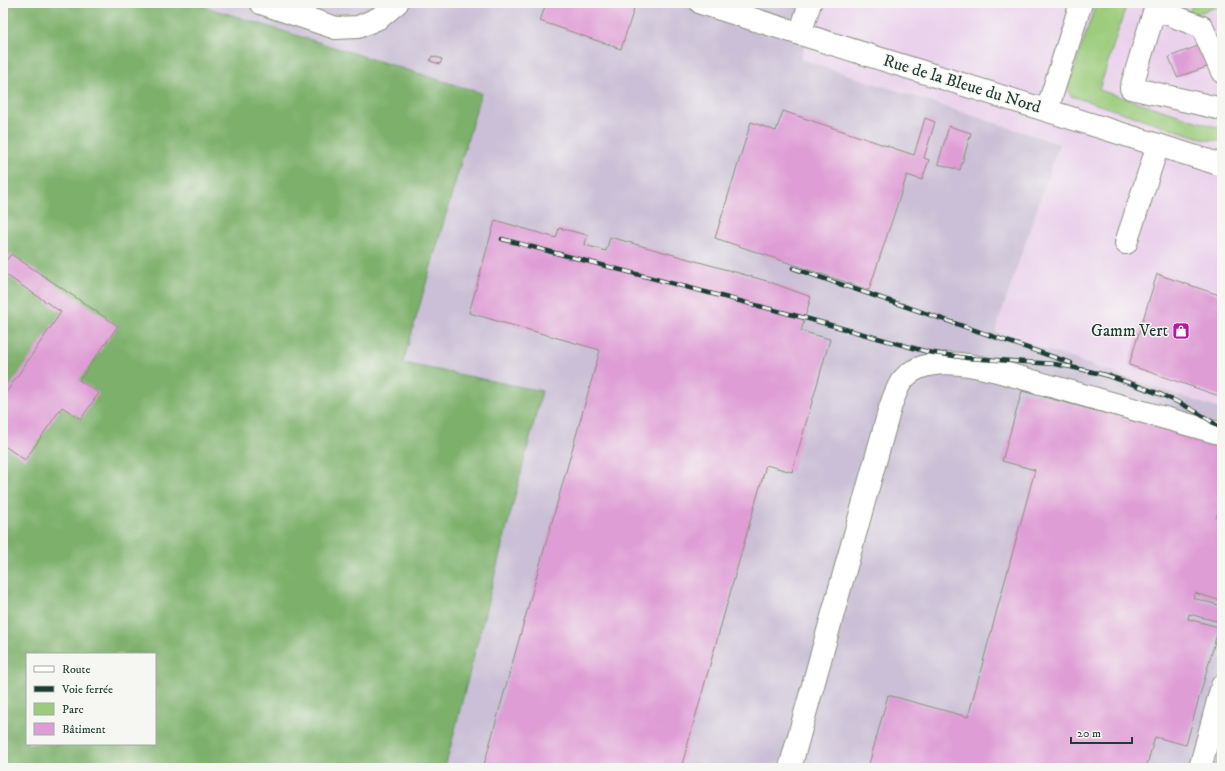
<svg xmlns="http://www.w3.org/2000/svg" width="1225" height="771" viewBox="0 0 1225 771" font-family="'IM FELL DW Pica',serif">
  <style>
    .built { fill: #ead1ec }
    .industrial { fill: #cabfd6 }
    .green { fill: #9ccc7b; stroke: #5e8458 }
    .forest { fill: #7db06b; stroke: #4e7650; fill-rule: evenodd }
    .building { fill: #df9dd5 }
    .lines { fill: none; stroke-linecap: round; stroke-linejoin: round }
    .minor-casing { stroke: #888e7b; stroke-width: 24 }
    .minor { stroke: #fff; stroke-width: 22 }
    .rail-casing { stroke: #1f3d34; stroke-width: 4.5 }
    .rail { stroke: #f6f6f2; stroke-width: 3; stroke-dasharray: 9; stroke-linecap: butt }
    .labels { text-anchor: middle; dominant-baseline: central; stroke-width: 3; stroke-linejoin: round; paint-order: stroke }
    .street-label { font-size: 17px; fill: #1f3d34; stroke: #f6f6f2 }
    .poi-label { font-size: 17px; fill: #1f3d34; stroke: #f6f6f2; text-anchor: end }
  </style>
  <rect width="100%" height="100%" fill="#f6f6f2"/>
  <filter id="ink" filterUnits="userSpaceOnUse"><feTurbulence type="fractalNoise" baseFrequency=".025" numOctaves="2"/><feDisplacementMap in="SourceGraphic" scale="8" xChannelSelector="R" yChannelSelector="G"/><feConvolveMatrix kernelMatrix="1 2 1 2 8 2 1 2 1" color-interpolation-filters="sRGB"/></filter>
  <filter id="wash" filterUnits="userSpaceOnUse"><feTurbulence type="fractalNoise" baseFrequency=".012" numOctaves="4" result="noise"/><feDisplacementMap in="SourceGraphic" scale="16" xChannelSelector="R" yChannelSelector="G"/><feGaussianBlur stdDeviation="0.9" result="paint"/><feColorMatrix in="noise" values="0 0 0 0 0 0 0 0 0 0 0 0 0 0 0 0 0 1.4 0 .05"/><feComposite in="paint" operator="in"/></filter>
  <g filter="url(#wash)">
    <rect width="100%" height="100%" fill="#f1dfc2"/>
    <path class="built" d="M818,3H1222V410L995,332L1059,144L800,59Z"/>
    <path class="industrial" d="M193,3H818L800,59L1059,144L995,332L1222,410V768H445L542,391L403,363L481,93Z"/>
    <g class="green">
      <path d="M1096,3H1127L1099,90L1222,129V141L1207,140L1071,96L1068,88Z"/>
      <path d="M1193,3H1222V5L1193,15L1188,14Z"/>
    </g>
    <path class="forest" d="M3,3H193L481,93L403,363L542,391L445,768H3ZM27,654H155V744H27Z"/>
    <g id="blocks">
      <g class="building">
        <path d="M546,3H636L621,49L540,21Z"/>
        <path d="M1222,37V62L1177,77L1169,57Z"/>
        <path d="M432,56L442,59L440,64L430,61Z"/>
        <path d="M783,111L914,155L925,118L935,122L924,158L929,160L922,180L907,175L869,290L715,238L751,122L776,131Z"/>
        <path d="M949,126L971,133L960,170L938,164Z"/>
        <path d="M495,220L556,238L559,228L587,235L585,245L606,251L610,237L767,281L811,297L801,331L830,339L792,472L766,465L681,768H483L600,350L469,313Z"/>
        <path d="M11,254L118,326L79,380L99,393L81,419L62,407L25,460L3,445V397L61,312L3,273V265Z"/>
        <path d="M1157,274L1222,296V397L1129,365Z"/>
        <path d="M1022,391L1222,444V495L1216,518L1222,519V601L1195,593L1193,598L1222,606V616L1220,622L1189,614L1188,619L1219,627L1186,745L1155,737L1146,768H868L888,695L968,717L1035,470L1002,461Z"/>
      </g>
    </g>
  </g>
  <g filter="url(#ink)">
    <use href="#blocks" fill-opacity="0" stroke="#888e7b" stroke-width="1"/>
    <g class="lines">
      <g class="minor-casing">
        <g id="minor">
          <path d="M261,3L336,28L358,27L379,18L397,3"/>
          <path d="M701,3L1222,165"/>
          <path d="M1156,3L1155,9L1202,27L1222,72"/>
          <path d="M1155,9L1131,88L1222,109"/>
          <path d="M800,34L810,3"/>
          <path d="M1047,110L1081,3"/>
          <path d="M1126,243L1158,145"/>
          <path d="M790,768L890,408C893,399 896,390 901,382C921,354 969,364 997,371L1222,434"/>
          <path d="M1200,768L1222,686"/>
        </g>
      </g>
      <use href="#minor" class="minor"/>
      <g class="rail-casing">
        <g id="rail">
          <path d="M502,239L805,318L928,352L967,358L1054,364L1071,367L1110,376"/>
          <path d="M793,268L1071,363"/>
          <path d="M1105,375C1149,389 1185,401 1222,429"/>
        </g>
      </g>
      <use href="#rail" class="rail"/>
    </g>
  </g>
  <defs>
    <g id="shop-square" transform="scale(0.9)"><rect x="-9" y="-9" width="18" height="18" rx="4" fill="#b5179e" stroke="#f6f6f2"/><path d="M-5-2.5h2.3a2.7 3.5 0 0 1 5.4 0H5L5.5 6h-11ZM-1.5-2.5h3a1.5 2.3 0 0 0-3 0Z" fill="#fff"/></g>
  </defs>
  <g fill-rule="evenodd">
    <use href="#shop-square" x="1181" y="331"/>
  </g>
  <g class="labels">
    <g class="street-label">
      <text transform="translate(962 84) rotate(17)">Rue de la Bleue du Nord</text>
    </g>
    <g class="poi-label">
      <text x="1168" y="331">Gamm Vert</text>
    </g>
  </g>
  <rect width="1225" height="771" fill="none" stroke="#f6f6f2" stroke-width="16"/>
  <rect x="26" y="653" width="130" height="92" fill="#f6f6f2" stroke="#a0aca6"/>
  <rect x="34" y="666" width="20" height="6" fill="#ffffff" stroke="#a0aca6"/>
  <text x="62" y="673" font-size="12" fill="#1f3d34">Route</text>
  <rect x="34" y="686" width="20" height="6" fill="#1f3d34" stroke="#a0aca6"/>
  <text x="62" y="693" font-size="12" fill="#1f3d34">Voie ferrée</text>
  <rect x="34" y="703" width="20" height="12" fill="#9ccc7b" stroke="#a0aca6"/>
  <text x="62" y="713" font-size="12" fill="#1f3d34">Parc</text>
  <rect x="34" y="723" width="20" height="12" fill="#df9dd5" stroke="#a0aca6"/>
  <text x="62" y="733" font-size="12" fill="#1f3d34">Bâtiment</text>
  <path d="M1071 737v6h61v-6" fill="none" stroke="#1f3d34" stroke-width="2"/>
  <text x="1077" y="737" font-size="12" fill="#1f3d34" stroke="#f6f6f2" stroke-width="3" paint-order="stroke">20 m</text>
</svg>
